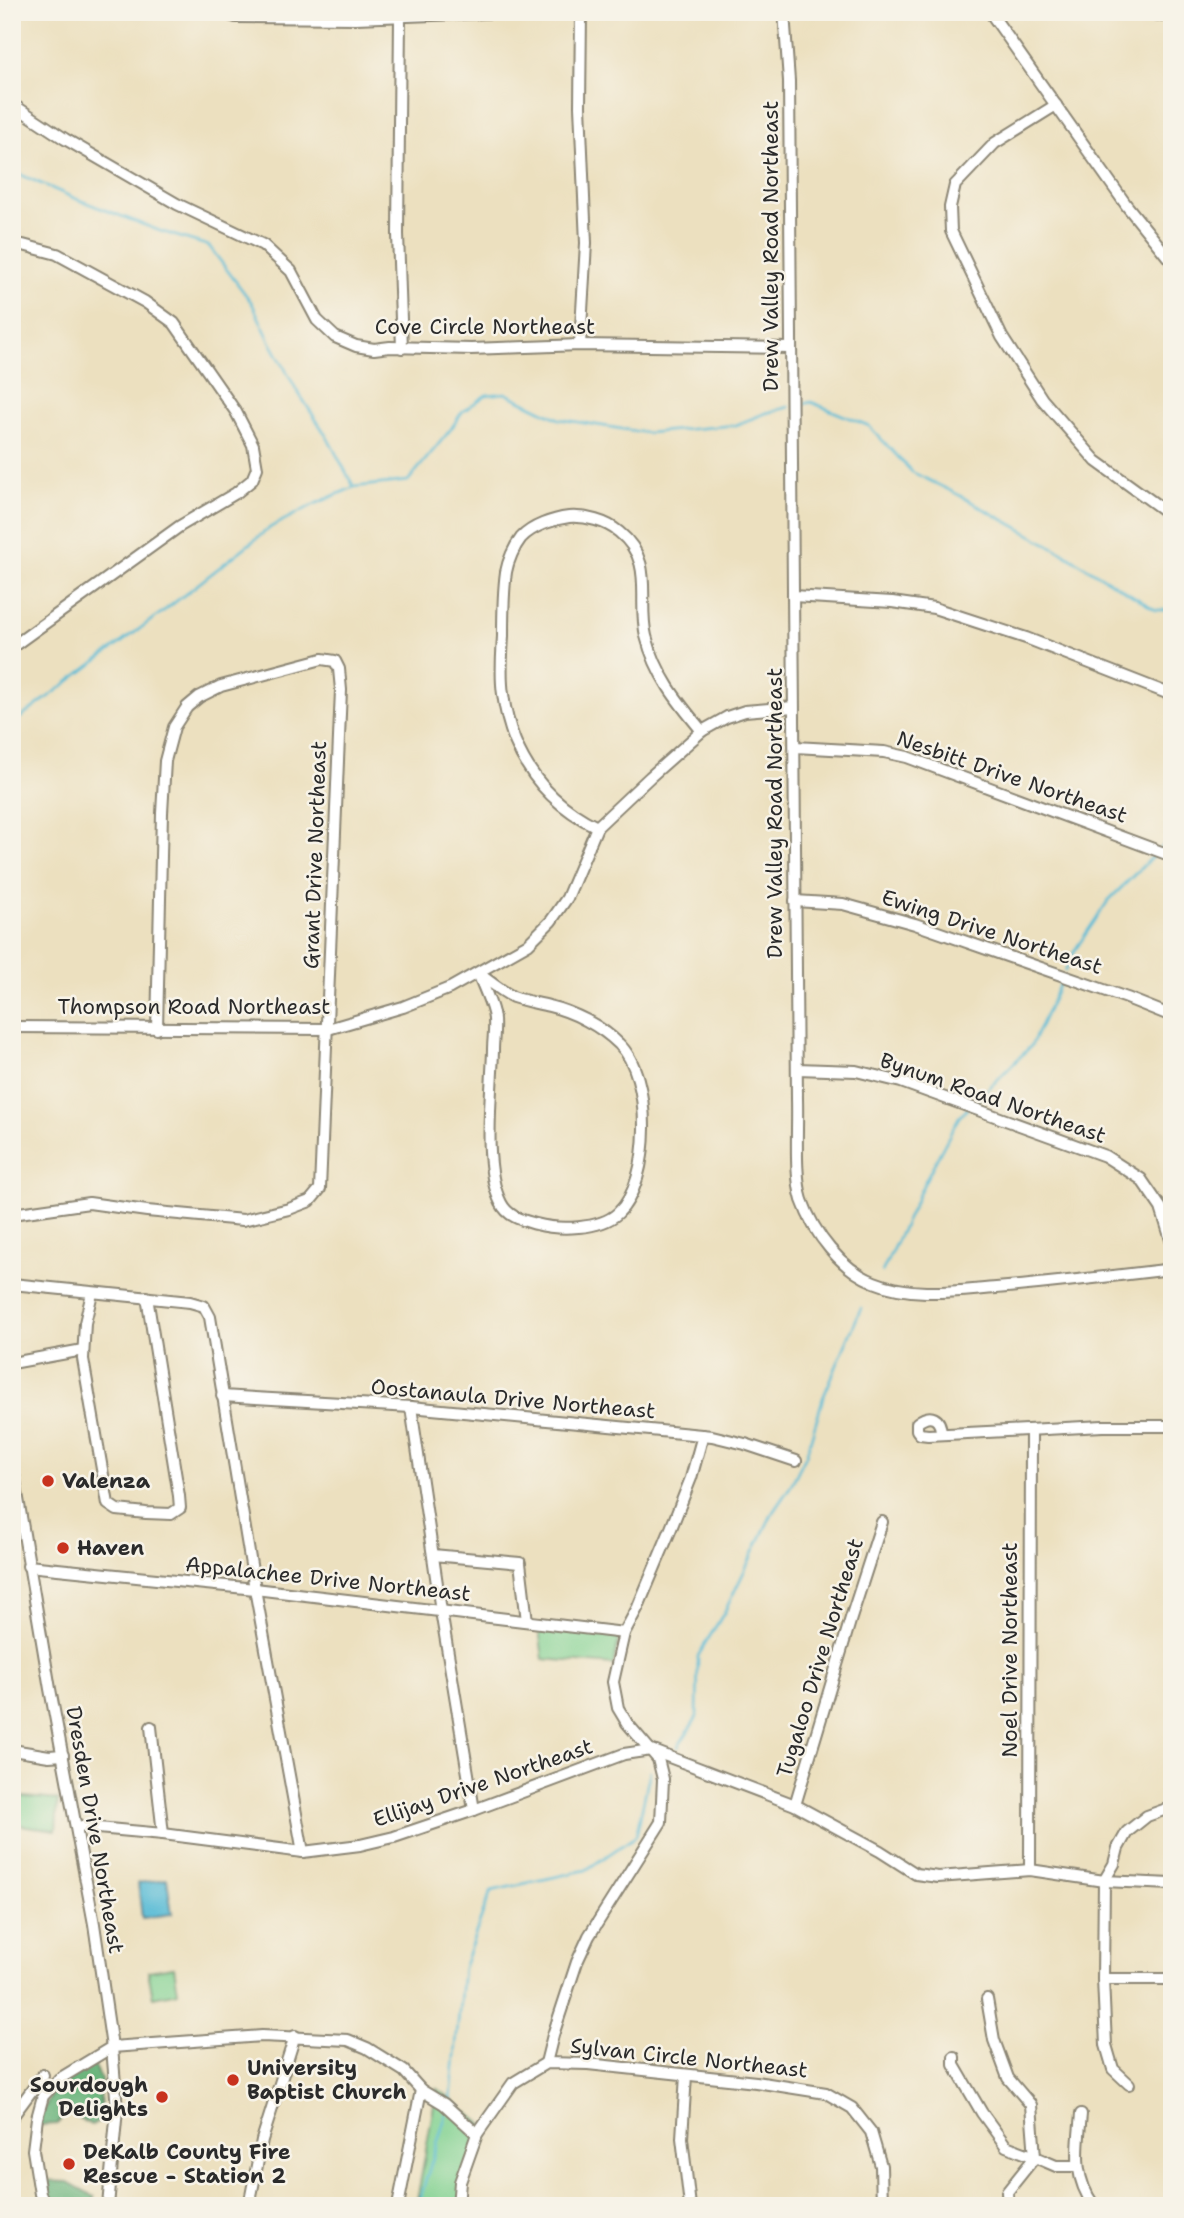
<svg xmlns="http://www.w3.org/2000/svg" width="1184" height="2218" viewBox="0 0 1184 2218" font-family="'Shantell Sans',sans-serif">
  <style>
    .green { fill: #83d292; stroke: #577e5e; stroke-width: 2 }
    .forest { fill: #6ab47c; stroke: #4a7054; stroke-width: 2 }
    .water { fill: #58bbd6; stroke: #427380; stroke-width: 2 }
    .lines { fill: none; stroke-linecap: round; stroke-linejoin: round }
    .stream { stroke: #58bbd6; stroke-width: 2.5 }
    .minor-casing { stroke: #8c8675; stroke-width: 14 }
    .minor { stroke: #fff; stroke-width: 10 }
    .poi-dot { fill: #c8321e; stroke: #f7f3e8; stroke-width: 2.5 }
    .labels { text-anchor: middle; dominant-baseline: central; stroke-width: 5; stroke-linejoin: round; paint-order: stroke }
    .street-label { font-size: 21px; fill: #2b2b2b; stroke: #f7f3e8 }
    .poi-label { font-size: 21px; font-weight: bold; fill: #2b2b2b; stroke: #f7f3e8; text-anchor: start }
  </style>
  <rect width="100%" height="100%" fill="#f7f3e8"/>
  <filter id="ink" filterUnits="userSpaceOnUse"><feTurbulence type="fractalNoise" baseFrequency=".0143" numOctaves="2"/><feDisplacementMap in="SourceGraphic" scale="14" xChannelSelector="R" yChannelSelector="G"/><feConvolveMatrix kernelMatrix="1 2 1 2 8 2 1 2 1" color-interpolation-filters="sRGB"/></filter>
  <filter id="wash" filterUnits="userSpaceOnUse"><feTurbulence type="fractalNoise" baseFrequency=".00686" numOctaves="4" result="noise"/><feDisplacementMap in="SourceGraphic" scale="28" xChannelSelector="R" yChannelSelector="G"/><feGaussianBlur stdDeviation="1.57" result="paint"/><feColorMatrix in="noise" values="0 0 0 0 0 0 0 0 0 0 0 0 0 0 0 0 0 1.4 0 .05"/><feComposite in="paint" operator="in"/></filter>
  <g filter="url(#wash)">
    <rect width="100%" height="100%" fill="#ece0bf"/>
    <g class="green">
      <path d="M539,1629L620,1636L613,1665L543,1659Z"/>
      <path d="M12,1796L58,1800L56,1830L12,1824Z"/>
      <path d="M174,1967L178,1992L153,1997L148,1971Z"/>
      <path d="M437,2088L490,2130L464,2181L463,2206H416Z"/>
    </g>
    <g class="forest">
      <path d="M93,2063L101,2078L100,2122L91,2125L68,2113L61,2118L58,2124L39,2125C49,2087 62,2083 93,2063Z"/>
      <path d="M41,2181L68,2182L95,2197L94,2206H50Z"/>
    </g>
    <path class="water" d="M167,1879L172,1914L142,1918L138,1883Z"/>
    <g class="lines">
      <g class="stream">
        <path d="M12,171L74,198L160,231L209,246L252,303L269,339L296,389L326,435L354,487"/>
        <path d="M796,406L811,402L869,426L912,472L957,494L1060,551L1156,610H1172"/>
        <path d="M12,724L165,610L271,527L315,504L354,487L408,481L451,429L462,412L486,395L505,393L559,419L647,433L736,425L766,413L789,407"/>
        <path d="M1161,848L1172,838"/>
        <path d="M1065,971L1075,950L1108,901L1156,853"/>
        <path d="M973,1104L1031,1046L1063,977"/>
        <path d="M882,1272L926,1179L959,1117L968,1108"/>
        <path d="M678,1747L697,1717L698,1656L725,1611L773,1512L790,1487L806,1455L823,1398L861,1308"/>
        <path d="M451,2100L463,1968L491,1891L586,1870L636,1836L650,1771"/>
        <path d="M418,2206L446,2115"/>
      </g>
    </g>
  </g>
  <g filter="url(#ink)">
    <g class="lines">
      <g class="minor-casing">
        <g id="minor">
          <path d="M219,12L236,17L356,18L509,12"/>
          <path d="M784,12L789,81L797,1099C798,1128 794,1174 802,1200C814,1234 841,1269 874,1282C913,1298 956,1291 996,1288C1055,1283 1113,1276 1172,1269"/>
          <path d="M990,12L1127,206L1172,262"/>
          <path d="M1144,12L1172,17"/>
          <path d="M400,17L398,234L402,348"/>
          <path d="M12,104L65,139L177,204L263,245L291,271L317,320L335,337L356,346L374,349L390,347L471,349L580,345L791,348"/>
          <path d="M1056,105L995,143L955,185L950,207L951,231L1002,337L1042,399L1096,461L1172,516"/>
          <path d="M12,245H23L57,254L145,302L174,323L236,412L253,445L257,468L252,480L236,493L180,526L12,647"/>
          <path d="M580,345L586,243L580,106L581,12"/>
          <path d="M793,596L892,602L934,608L1026,638L1172,695"/>
          <path d="M795,747L884,752L907,757L1172,856"/>
          <path d="M597,827C560,809 531,780 515,741C509,726 505,710 503,694C500,675 502,655 503,636C503,615 503,593 506,572C508,561 514,547 521,538C532,526 553,519 569,517C586,516 606,521 619,532C656,562 637,598 646,636C656,675 677,701 702,731"/>
          <path d="M795,901L843,904L915,924L1127,998L1172,1016"/>
          <path d="M478,973C489,981 501,991 513,997C524,1001 538,1003 549,1006C574,1012 601,1026 619,1044C653,1076 652,1181 618,1213C600,1230 558,1230 536,1224C522,1220 508,1217 501,1203C482,1166 492,1092 493,1050C493,1038 496,1024 493,1013C490,1000 483,986 478,973Z"/>
          <path d="M12,1027L328,1029L403,1007L450,988L528,944L551,921L567,898L597,827L650,777L702,731L727,717L745,711L793,707"/>
          <path d="M797,1069L856,1071L901,1082L1105,1156L1141,1179L1161,1208L1172,1243"/>
          <path d="M12,1214L89,1203L147,1211L243,1220L289,1209L310,1201L320,1189L341,690L339,669L335,661L322,659L221,686L199,697L187,707L174,727L165,761L162,813L157,1029"/>
          <path d="M12,1284L190,1302L204,1306L210,1317L255,1589L303,1852"/>
          <path d="M92,1293L85,1323L83,1359L108,1504L117,1510L146,1513L171,1514L180,1508L179,1496L147,1297"/>
          <path d="M12,1363L83,1350"/>
          <path d="M222,1396L411,1407L712,1436L745,1444L796,1461"/>
          <path d="M411,1407L441,1611L474,1810"/>
          <path d="M941,1434C941,1418 931,1412 917,1423V1430L920,1434L928,1435L1103,1426H1172"/>
          <path d="M12,1463L50,1689L94,1924L112,2047L117,2109L108,2206"/>
          <path d="M433,1555L520,1563L527,1621"/>
          <path d="M28,1566L255,1589L624,1633"/>
          <path d="M151,1727L163,1834"/>
          <path d="M12,1750L49,1756L63,1755"/>
          <path d="M795,1805L851,1618L882,1522"/>
          <path d="M76,1826L163,1834L303,1852L360,1845L394,1837L474,1810L624,1754L651,1750L795,1805L880,1851L916,1874L938,1877L1030,1870L1104,1881L1172,1884"/>
          <path d="M1030,1870L1031,1430"/>
          <path d="M1103,1979H1172"/>
          <path d="M987,1999L994,2040L1008,2078L1031,2105L1035,2157L1056,2166H1077"/>
          <path d="M954,2057V2065L982,2113L1006,2146L1035,2157L1007,2192L1008,2206"/>
          <path d="M546,2063L553,2035L577,1962L589,1936L661,1822L663,1779L658,1759L627,1723L618,1708L613,1682L624,1633L638,1607L670,1531L691,1478L703,1435"/>
          <path d="M686,2075L682,2138L690,2206"/>
          <path d="M1129,2084L1113,2069L1106,2045L1103,1979L1104,1881L1114,1864L1118,1848L1127,1832L1147,1816L1172,1807"/>
          <path d="M1081,2114C1078,2149 1072,2175 1094,2206"/>
          <path d="M12,2117L43,2075"/>
          <path d="M46,2206L40,2194L33,2150L37,2118L43,2096L59,2079L112,2047L262,2036L348,2040L367,2048L404,2071L421,2090L444,2104L477,2134"/>
          <path d="M249,2206L262,2140L295,2036"/>
          <path d="M398,2206L421,2090"/>
          <path d="M458,2206L460,2182L477,2134L513,2083L546,2063L588,2064L756,2082L826,2093L852,2108L871,2132L881,2166L882,2206"/>
        </g>
      </g>
      <use href="#minor" class="minor"/>
    </g>
  </g>
  <g class="poi-dot">
    <circle cx="48" cy="1481" r="7"/>
    <circle cx="63" cy="1548" r="7"/>
    <circle cx="233" cy="2080" r="7"/>
    <circle cx="162" cy="2097" r="7"/>
    <circle cx="69" cy="2164" r="7"/>
  </g>
  <g class="labels">
    <g class="street-label">
      <text transform="translate(771 246) rotate(-90)">Drew Valley Road Northeast</text>
      <text x="485" y="327">Cove Circle Northeast</text>
      <text transform="translate(1012 777) rotate(19)">Nesbitt Drive Northeast</text>
      <text transform="translate(775 813) rotate(-90)">Drew Valley Road Northeast</text>
      <text transform="translate(315 855) rotate(-88)">Grant Drive Northeast</text>
      <text transform="translate(992 932) rotate(18)">Ewing Drive Northeast</text>
      <text x="194" y="1007">Thompson Road Northeast</text>
      <text transform="translate(993 1098) rotate(19)">Bynum Road Northeast</text>
      <text transform="translate(513 1399) rotate(5)">Oostanaula Drive Northeast</text>
      <text transform="translate(328 1579) rotate(6)">Appalachee Drive Northeast</text>
      <text transform="translate(1010 1650) rotate(-90)">Noel Drive Northeast</text>
      <text transform="translate(820 1658) rotate(-73)">Tugaloo Drive Northeast</text>
      <text transform="translate(483 1783) rotate(-19)">Ellijay Drive Northeast</text>
      <text transform="translate(95 1830) rotate(80)">Dresden Drive Northeast</text>
      <text transform="translate(689 2058) rotate(6)">Sylvan Circle Northeast</text>
    </g>
    <g class="poi-label">
      <text x="62" y="1481">Valenza</text>
      <text x="77" y="1548">Haven</text>
      <text x="247" y="2068">University<tspan x="247" dy="24">Baptist Church</tspan></text>
      <text x="148" y="2085" text-anchor="end">Sourdough<tspan x="148" dy="24">Delights</tspan></text>
      <text x="83" y="2152">DeKalb County Fire<tspan x="83" dy="24">Rescue - Station 2</tspan></text>
    </g>
  </g>
  <rect width="1184" height="2218" fill="none" stroke="#f7f3e8" stroke-width="42"/>
</svg>
